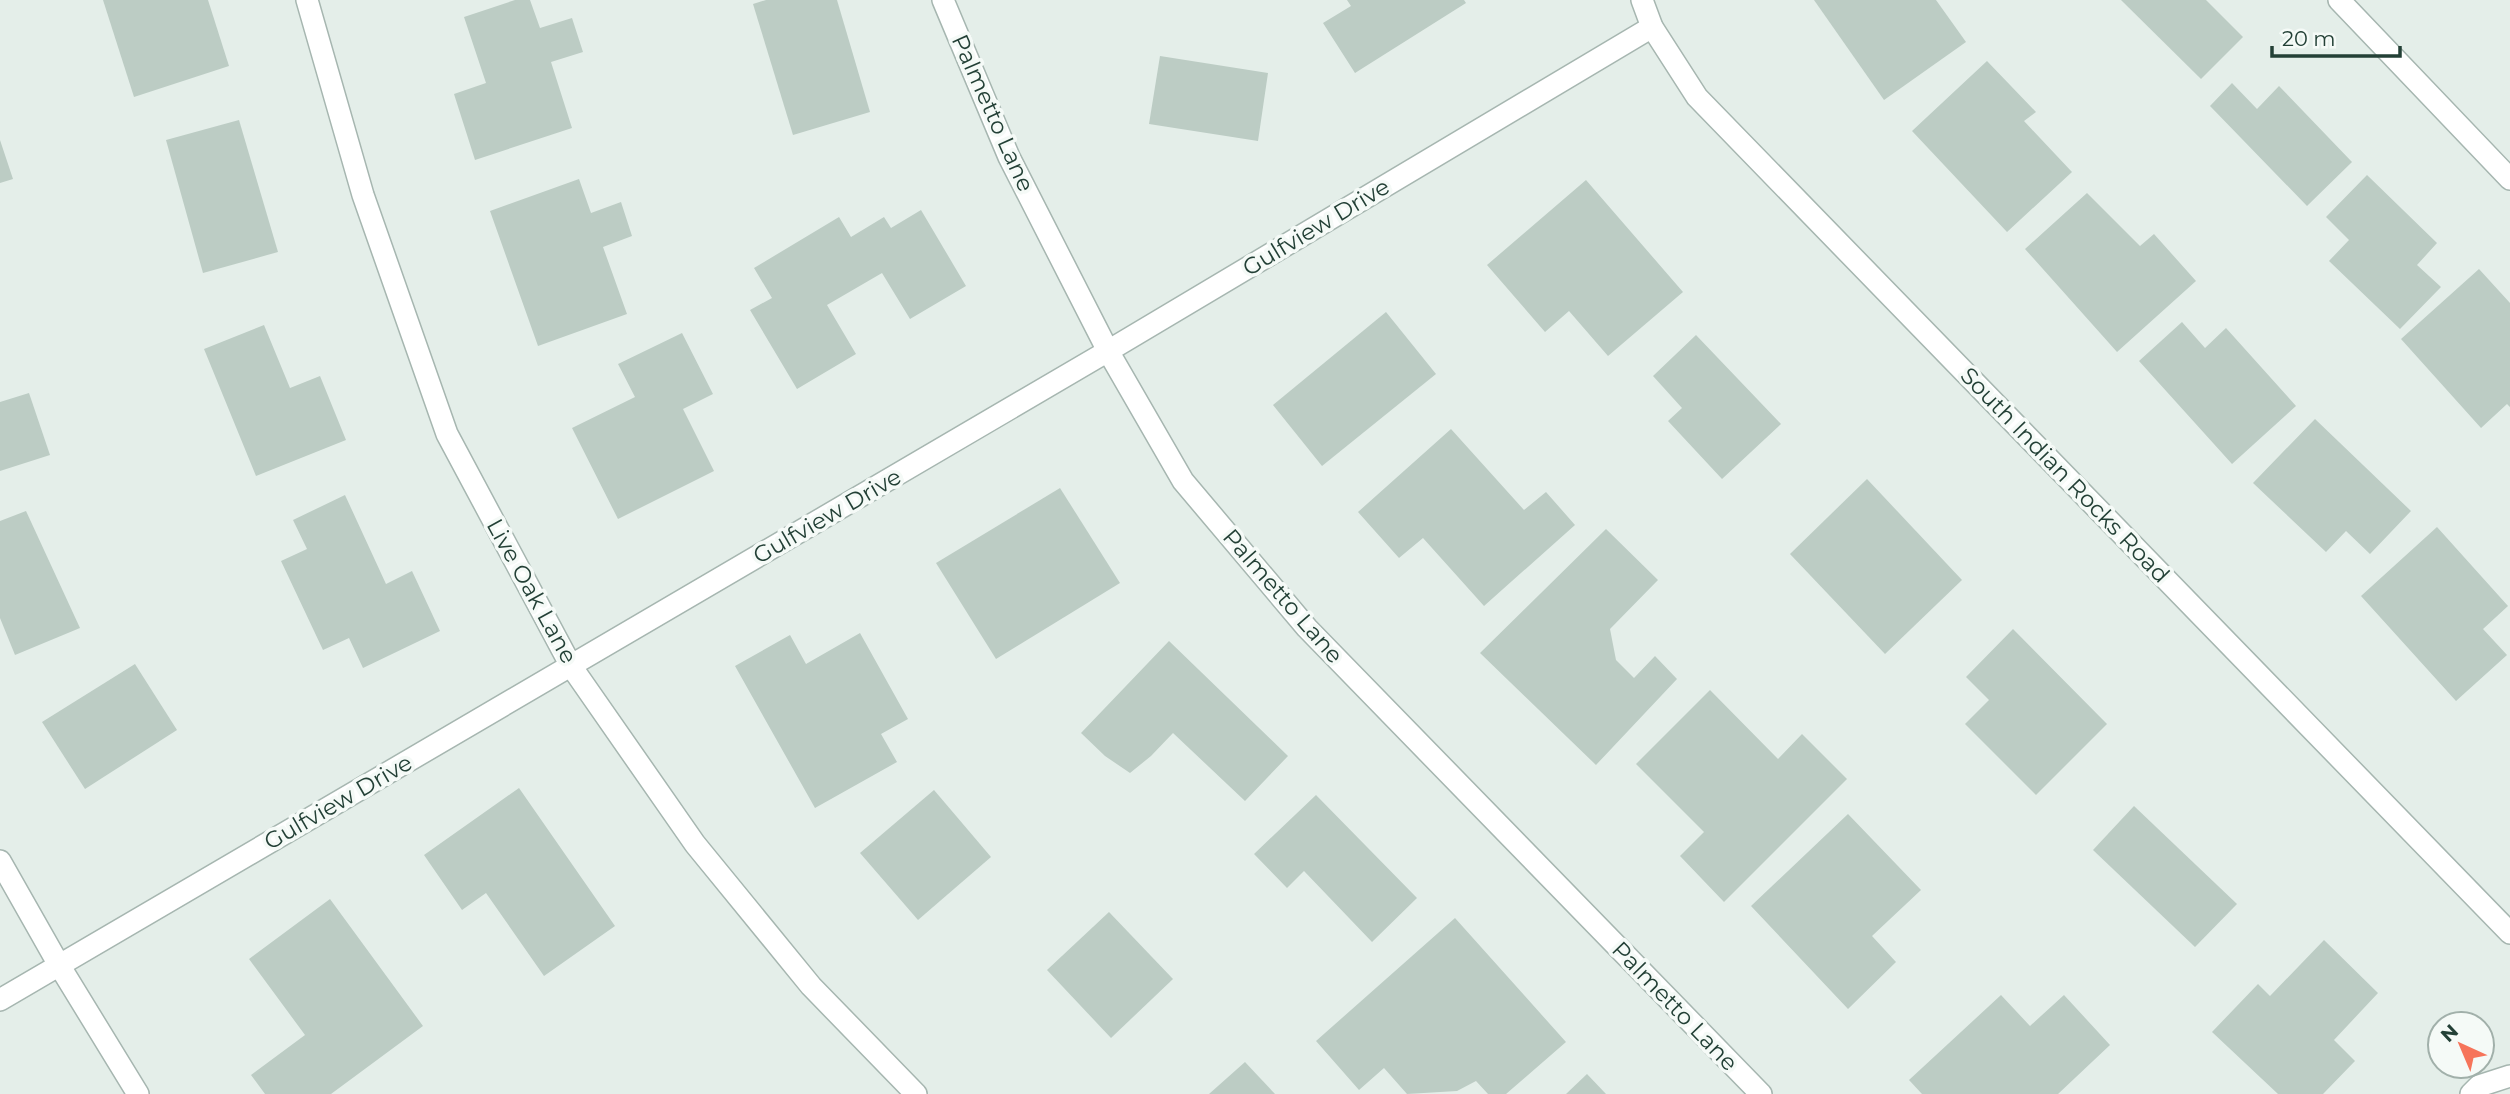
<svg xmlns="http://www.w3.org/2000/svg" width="2510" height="1094" viewBox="0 0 2510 1094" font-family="Montserrat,sans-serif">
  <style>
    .building { fill: #bcccc4 }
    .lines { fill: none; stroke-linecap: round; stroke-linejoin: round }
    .minor-casing { stroke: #a6b6b0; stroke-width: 24 }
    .minor { stroke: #fff; stroke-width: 21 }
    .labels { text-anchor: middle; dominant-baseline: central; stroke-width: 7; stroke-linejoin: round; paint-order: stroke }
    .street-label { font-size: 23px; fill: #234036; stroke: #f5faf7 }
  </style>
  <rect width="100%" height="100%" fill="#e4eee9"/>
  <g class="building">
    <path d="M103,0H208L229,66L134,97Z"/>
    <path d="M515,0H530L540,28L572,18L583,52L551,62L572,128L475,160L454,94L486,83L464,17Z"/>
    <path d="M766,0H837L870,112L793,135L753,4Z"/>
    <path d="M1347,0H1464L1466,3L1355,73L1323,23L1351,6Z"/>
    <path d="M1814,0H1936L1966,42L1884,100Z"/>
    <path d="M2121,0H2206L2243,37L2201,79Z"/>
    <path d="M1160,56L1268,73L1258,141L1149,124Z"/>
    <path d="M1987,61L2036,112L2024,121L2072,172L2007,232L1912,131Z"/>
    <path d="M2232,83L2257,109L2279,86L2352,162L2307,206L2210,106Z"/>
    <path d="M239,120L278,252L203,273L166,140Z"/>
    <path d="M0,140L13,179L0,183Z"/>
    <path d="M2367,175L2437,243L2417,265L2441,287L2400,329L2329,261L2349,240L2326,217Z"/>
    <path d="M579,179L591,213L621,202L632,236L603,247L627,314L538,346L490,211Z"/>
    <path d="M1586,180L1683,292L1608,356L1569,311L1545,332L1487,265Z"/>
    <path d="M2087,193L2140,246L2154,234L2196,281L2117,352L2025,249Z"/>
    <path d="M921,210L966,286L910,319L882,273L827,305L856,354L797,389L750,310L772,298L754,268L839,217L851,237L884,217L891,228Z"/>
    <path d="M2479,269L2510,303V407L2507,404L2481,428L2401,339Z"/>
    <path d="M1386,312L1436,374L1322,466L1273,405Z"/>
    <path d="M2182,322L2205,348L2226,328L2296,406L2232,464L2139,361Z"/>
    <path d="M264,325L290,388L320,376L346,440L256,476L204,349Z"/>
    <path d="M682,333L713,394L683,409L714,471L618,519L572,428L635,397L618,364Z"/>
    <path d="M1696,335L1781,424L1722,479L1668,421L1682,408L1653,376Z"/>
    <path d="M29,393L50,455L0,471V402Z"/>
    <path d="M2315,419L2411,511L2370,554L2346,531L2326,552L2253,483Z"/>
    <path d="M1451,429L1524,510L1546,492L1575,525L1484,606L1423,538L1399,558L1358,512Z"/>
    <path d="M1867,479L1962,580L1885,654L1790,554Z"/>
    <path d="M1060,488L1120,583L996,659L936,563Z"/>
    <path d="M345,495L386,584L412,571L440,631L363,668L349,638L323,650L281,561L307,549L293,520Z"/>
    <path d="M26,511L80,628L15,655L0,618V521Z"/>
    <path d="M2437,527L2508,606L2483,629L2507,655L2456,701L2361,596Z"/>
    <path d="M1606,529L1658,580L1610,629L1616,660L1634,678L1655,656L1677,679L1596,765L1480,653Z"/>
    <path d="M2013,629L2107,724L2036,795L1965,724L1989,700L1966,677Z"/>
    <path d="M860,633L908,719L881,734L897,762L815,808L735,666L790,635L806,664Z"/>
    <path d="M1169,641L1288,756L1245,801L1173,733L1151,756L1130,773L1105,756L1081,733Z"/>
    <path d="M135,664L177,730L85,789L42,722Z"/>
    <path d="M1710,690L1778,759L1802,734L1847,779L1724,902L1680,856L1704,832L1636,764Z"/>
    <path d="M519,788L615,926L544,976L486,893L462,910L424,855Z"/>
    <path d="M934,790L991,857L918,920L860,853Z"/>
    <path d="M1316,795L1417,898L1372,942L1304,871L1287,888L1254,854Z"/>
    <path d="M2134,806L2237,904L2195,947L2093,850Z"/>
    <path d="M1848,814L1921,890L1872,936L1896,962L1848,1009L1751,906Z"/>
    <path d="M330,899L423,1026L331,1094H265L251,1075L305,1035L249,959Z"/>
    <path d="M1109,912L1173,979L1111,1038L1047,970Z"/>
    <path d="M1455,918L1566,1042L1506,1094H1488L1476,1081L1457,1091L1407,1094L1384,1068L1359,1090L1316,1041Z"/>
    <path d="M2324,940L2378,993L2334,1040L2355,1061L2323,1094H2278L2212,1032L2258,984L2270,996Z"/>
    <path d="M2001,995L2030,1026L2064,995L2110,1045L2058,1094H1922L1909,1080Z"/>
    <path d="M1245,1062L1275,1094H1209Z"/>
    <path d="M1587,1074L1606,1094H1566Z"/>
  </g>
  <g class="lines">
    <g class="minor-casing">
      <g id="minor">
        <path d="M307,0L363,195L447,434L571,666L695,844L811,986L916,1094"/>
        <path d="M943,0L1009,157L1108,351L1183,481L1307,628L1761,1094"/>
        <path d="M1642,0L1652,27L1697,97L2510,933"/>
        <path d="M2339,0L2510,179"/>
        <path d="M0,861L59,965L138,1094"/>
        <path d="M0,1000L1108,351L1652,27"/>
        <path d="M2471,1094L2479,1086L2510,1076"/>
      </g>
    </g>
    <use href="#minor" class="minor"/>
  </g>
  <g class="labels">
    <g class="street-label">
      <text transform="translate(993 113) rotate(66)">Palmetto Lane</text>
      <text transform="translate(1316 227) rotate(-31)">Gulfview Drive</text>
      <text transform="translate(2065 475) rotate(46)">South Indian Rocks Road</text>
      <text transform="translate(827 516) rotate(-30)">Gulfview Drive</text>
      <text transform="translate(532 591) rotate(61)">Live Oak Lane</text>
      <text transform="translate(1283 596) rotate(49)">Palmetto Lane</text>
      <text transform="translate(338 802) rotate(-30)">Gulfview Drive</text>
      <text transform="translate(1675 1006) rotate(46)">Palmetto Lane</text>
    </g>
  </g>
  <g transform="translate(2461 1045) rotate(316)"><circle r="33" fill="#f5faf7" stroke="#a1b0aa" stroke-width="2"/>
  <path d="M0-5L12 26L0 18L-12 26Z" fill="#f6745a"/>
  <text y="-10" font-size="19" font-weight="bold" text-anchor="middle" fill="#234036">N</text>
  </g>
  <path d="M2272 46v10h128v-10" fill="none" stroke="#234036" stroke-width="3.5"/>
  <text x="2282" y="46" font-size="21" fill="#234036" stroke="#f5faf7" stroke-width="5" paint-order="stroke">20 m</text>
</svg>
